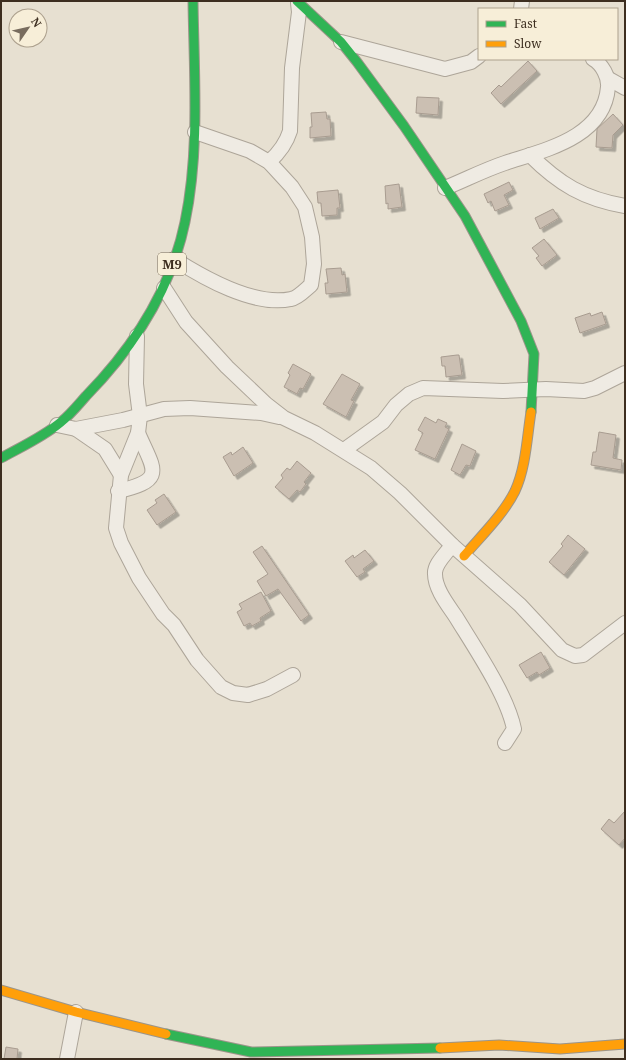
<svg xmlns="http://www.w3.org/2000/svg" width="626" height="1060" viewBox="0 0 626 1060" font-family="'Noto Serif',serif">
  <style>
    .building { fill: #cbbfb2; stroke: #a89c90; filter: url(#shadow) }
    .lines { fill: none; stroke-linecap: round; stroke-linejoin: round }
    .street-casing { stroke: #ada599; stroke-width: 16 }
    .fast-casing { stroke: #9c958a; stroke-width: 11 }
    .slow-casing { stroke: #9c958a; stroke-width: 11 }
    .street { stroke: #efebe3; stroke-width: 14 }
    .fast { stroke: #30b455; stroke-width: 9 }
    .slow { stroke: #ff9f0a; stroke-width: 9 }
    .labels { text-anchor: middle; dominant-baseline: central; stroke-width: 3; stroke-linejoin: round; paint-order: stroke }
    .shield { fill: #f7eed8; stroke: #756857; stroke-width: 1 }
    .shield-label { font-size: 13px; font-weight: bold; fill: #3d2e20 }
  </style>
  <defs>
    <filter id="shadow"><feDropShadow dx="3.5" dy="3.5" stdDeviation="0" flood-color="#0004"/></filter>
  </defs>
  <rect width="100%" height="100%" fill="#e7e0d1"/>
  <g class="building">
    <path d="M528,61L537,71L501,104L491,93L499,85L501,87Z"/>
    <path d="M417,97L439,98L438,115L416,113Z"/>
    <path d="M326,112L327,119H330L331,136L310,138V127H312L311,113Z"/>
    <path d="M613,114L623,125L613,135L612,148L596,147L597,129Z"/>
    <path d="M509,182L513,190L504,195L509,205L495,211L491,201L488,203L484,194Z"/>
    <path d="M399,184L402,207L388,209V203L386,204L385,186Z"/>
    <path d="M338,190L340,208H337V215L322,216L321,203H318L317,192Z"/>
    <path d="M553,209L559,218L540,229L535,218Z"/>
    <path d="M544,239L557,255L542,266L536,258L539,256L532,248Z"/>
    <path d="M341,268L342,275L345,274L347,292L326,294L325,283H328L326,269Z"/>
    <path d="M602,312L606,324L580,333L575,318L590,313L591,316Z"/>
    <path d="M457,355H459L462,375L446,377L445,366H442L441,357Z"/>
    <path d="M293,364L311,374L303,389L300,388L297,394L284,387L290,375L288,373Z"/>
    <path d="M342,374L360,384L351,400L354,401L346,417L323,404Z"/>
    <path d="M425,417L436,423L438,419L447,423L445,427L449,429L435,459L415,450L423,433L418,430Z"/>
    <path d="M599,432L616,435L613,458L622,460L621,470L591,465L593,452H596Z"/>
    <path d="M462,444L476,451L470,466L466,465L460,475L451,470Z"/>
    <path d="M243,447L253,463L234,476L223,457L231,452L232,455Z"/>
    <path d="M297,461L311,473L304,482L306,484L300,492L297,490L289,499L275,487L283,478L281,475L287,468L290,470Z"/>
    <path d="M164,494L176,512L157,525L147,510L157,503L155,500Z"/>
    <path d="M568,535L585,549L564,575L549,562L563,546L561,544Z"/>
    <path d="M262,546L309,615L301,621L278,589L266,596L257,581L268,574L253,552Z"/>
    <path d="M365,550L374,561L363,569L365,572L357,577L345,561L353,555L354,558Z"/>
    <path d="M261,592L271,611L260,618L261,621L252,626L250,623L244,626L237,612L242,609L239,604Z"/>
    <path d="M541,652L550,668L539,675L537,672L527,678L519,665Z"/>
    <path d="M625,811V838L619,845L601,829L609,819L614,823Z"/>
    <path d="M6,1047L18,1049L17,1059H4Z"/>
  </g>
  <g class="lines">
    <g class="street-casing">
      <g id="street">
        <path d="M521,9L522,1"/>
        <path d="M341,42L445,69L471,62L479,56"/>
        <path d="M609,79L625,88"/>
        <path d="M530,155C559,184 584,199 625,206"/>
        <path d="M269,162C279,153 286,144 290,131L292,68L299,12L298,3"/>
        <path d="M445,188C465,180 484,170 505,163C544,150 604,138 608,87C609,77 602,64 593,59"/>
        <path d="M174,259C204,278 254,307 291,299C298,298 306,289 311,285L314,264L312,237L305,207L292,187L269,162L250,151L195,132"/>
        <path d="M164,288L186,322L227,367L266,404L284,418L315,433L371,468L400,493L452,545L520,605L562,650L575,656L583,655L625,623"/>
        <path d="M137,336L136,384L140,416L138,433L121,475L116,528L121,543L139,578L163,614L174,625L197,660L221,687L233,693L248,695L267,689L293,675"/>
        <path d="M57,425L76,429L123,420L164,409L190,408L261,413L279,417"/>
        <path d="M76,429L105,449L121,475"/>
        <path d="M344,450L383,422L396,405L409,394L423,388L503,391L546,389L584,391L595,388L625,373"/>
        <path d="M118,491C167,480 154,470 138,433"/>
        <path d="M452,545C447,553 434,564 435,574C435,589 448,605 456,617C475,648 507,695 514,729L505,743"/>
        <path d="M67,1059L76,1012"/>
      </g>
    </g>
    <g class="fast-casing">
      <g id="fast">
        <path d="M297,1L341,42L357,62L404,126L465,216L521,321L534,354L531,412"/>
        <path d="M1,458C21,447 43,437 61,422C70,415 78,405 86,396C133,348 171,289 185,222C200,150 194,74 193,1"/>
        <path d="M166,1034L251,1052L440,1048"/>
      </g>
    </g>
    <g class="slow-casing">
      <g id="slow">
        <path d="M464,556C481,536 503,515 515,491C526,467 527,437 531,412"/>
        <path d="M1,990L76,1012L166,1034"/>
        <path d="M440,1048L499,1045L560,1049L625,1044"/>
      </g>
    </g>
    <use href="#street" class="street"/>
    <use href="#fast" class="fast"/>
    <use href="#slow" class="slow"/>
  </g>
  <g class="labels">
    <rect class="shield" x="158" y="253" width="28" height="22" rx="3"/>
    <g class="shield-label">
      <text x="172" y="264">M9</text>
    </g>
  </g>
  <rect width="626" height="1060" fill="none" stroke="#3d2e20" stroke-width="4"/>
  <rect x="478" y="8" width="140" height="52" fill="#f7eed8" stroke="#ada18e"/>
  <rect x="486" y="21" width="20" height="6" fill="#30b455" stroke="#ada18e"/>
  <text x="514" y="28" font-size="12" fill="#3d2e20">Fast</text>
  <rect x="486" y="41" width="20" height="6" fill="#ff9f0a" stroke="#ada18e"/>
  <text x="514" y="48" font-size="12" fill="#3d2e20">Slow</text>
  <g transform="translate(28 28) rotate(56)"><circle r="19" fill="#f7eed8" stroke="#ada18e"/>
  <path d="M0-3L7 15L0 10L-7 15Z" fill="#786c5e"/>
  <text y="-6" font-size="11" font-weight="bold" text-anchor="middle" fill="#3d2e20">N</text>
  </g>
</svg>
